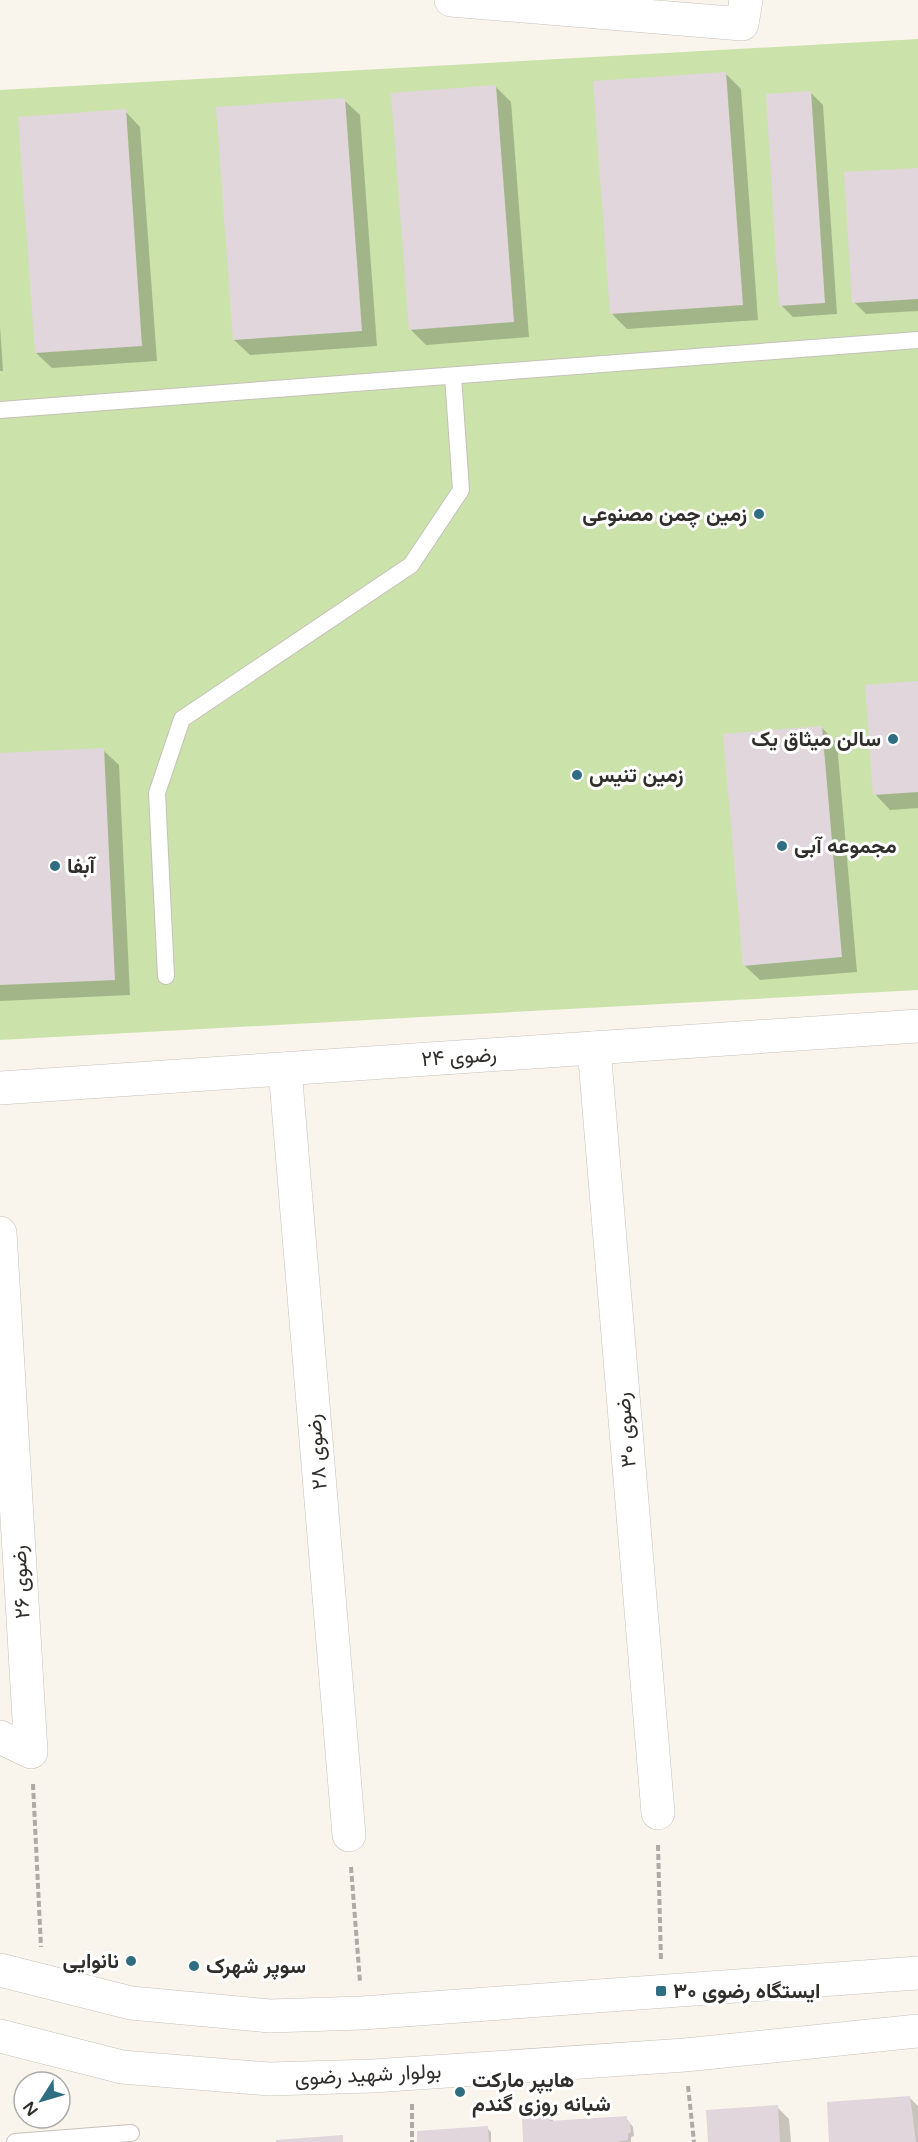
<svg xmlns="http://www.w3.org/2000/svg" width="918" height="2142" viewBox="0 0 918 2142" font-family="'Varela Round',Vazirmatn,sans-serif">
  <style>
    .green { fill: #cbe3ab }
    .shadow { fill: #0003 }
    .building { fill: #e0d6dc }
    .lines { fill: none; stroke-linecap: round; stroke-linejoin: round }
    .service-casing { stroke: #c5c1b8; stroke-width: 18 }
    .minor-casing { stroke: #c5c1b8; stroke-width: 34 }
    .tertiary-casing { stroke: #c5c1b8; stroke-width: 34 }
    .path { stroke: #aeaaa4; stroke-width: 4; stroke-dasharray: 6 3; stroke-linecap: butt }
    .service { stroke: #fff; stroke-width: 16 }
    .minor { stroke: #fff; stroke-width: 33 }
    .tertiary { stroke: #fff; stroke-width: 33 }
    .poi-dot { fill: #2f6d83; stroke: #fff; stroke-width: 2 }
    .labels { text-anchor: middle; dominant-baseline: central; stroke-width: 6; stroke-linejoin: round; paint-order: stroke }
    .poi-label { font-size: 21px; font-weight: bold; fill: #302e2b; stroke: #fff; text-anchor: start }
    .street-label { font-size: 21px; fill: #302e2b; stroke: #fff }
  </style>
  <rect width="100%" height="100%" fill="#f9f5ec"/>
  <path class="green" d="M918,39V990L0,1040V90Z"/>
  <g class="shadow">
    <path d="M725,73L741,89L758,320L627,329L612,314Z"/>
    <path d="M496,87L511,102L529,337L426,345L410,329Z"/>
    <path d="M811,93L823,105L837,314L793,317L781,305Z"/>
    <path d="M344,100L360,115L377,346L250,355L234,340Z"/>
    <path d="M125,111L140,127L157,361L52,368L36,353Z"/>
    <path d="M918,169V311L866,314L854,302Z"/>
    <path d="M0,326L3,371H0Z"/>
    <path d="M918,683V808L890,810L875,794Z"/>
    <path d="M821,727L837,743L857,972L760,980L744,965Z"/>
    <path d="M103,750L119,765L130,995L0,1001V754Z"/>
    <path d="M910,2098L918,2106V2142H831Z"/>
    <path d="M777,2107L789,2119L791,2142H709Z"/>
    <path d="M549,2117L555,2122L626,2118L633,2127L634,2136L631,2137V2142H524Z"/>
    <path d="M487,2128L491,2132V2142H419Z"/>
  </g>
  <g class="building">
    <path d="M726,72L743,305L610,314L593,81Z"/>
    <path d="M496,85L514,322L409,330L391,93Z"/>
    <path d="M811,91L825,303L779,306L766,94Z"/>
    <path d="M345,98L362,331L233,340L216,107Z"/>
    <path d="M126,109L142,346L35,353L18,117Z"/>
    <path d="M918,168V299L852,303L844,172Z"/>
    <path d="M918,681V792L873,795L865,685Z"/>
    <path d="M822,726L842,957L743,966L723,734Z"/>
    <path d="M104,748L115,980L0,985V753Z"/>
    <path d="M910,2096L916,2142H829L827,2102Z"/>
    <path d="M778,2105L780,2142H708L706,2110Z"/>
    <path d="M550,2115V2121L627,2116V2121L630,2122L631,2132L628,2134V2140L616,2142H523L522,2117Z"/>
    <path d="M488,2126L489,2142H417V2131Z"/>
    <path d="M343,2135V2142H276V2140Z"/>
  </g>
  <g class="lines">
    <g class="service-casing">
      <g id="service">
        <path d="M0,410L918,340"/>
        <path d="M166,976L157,793L182,719L411,565L461,490L453,376"/>
        <path d="M15,2142L131,2133"/>
      </g>
    </g>
    <g class="minor-casing">
      <g id="minor">
        <path d="M451,0L742,24L746,0"/>
        <path d="M594,1048L658,1813"/>
        <path d="M285,1069L349,1835"/>
        <path d="M0,1088L918,1026"/>
        <path d="M0,1233L31,1752L0,1737"/>
      </g>
    </g>
    <g class="tertiary-casing">
      <g id="tertiary">
        <path d="M0,1970L131,2003L270,2016L362,2013L918,1973"/>
        <path d="M0,2036L122,2067L269,2079L373,2076L685,2055L918,2031"/>
      </g>
    </g>
    <g class="path">
      <path d="M33,1784L41,1947"/>
      <path d="M658,1845L661,1961"/>
      <path d="M351,1867L360,1982"/>
      <path d="M688,2086L694,2142"/>
      <path d="M412,2104V2142"/>
    </g>
    <use href="#service" class="service"/>
    <use href="#minor" class="minor"/>
    <use href="#tertiary" class="tertiary"/>
  </g>
  <g class="poi-dot">
    <circle cx="759" cy="514" r="6"/>
    <circle cx="893" cy="739" r="6"/>
    <circle cx="577" cy="775" r="6"/>
    <circle cx="782" cy="846" r="6"/>
    <circle cx="55" cy="866" r="6"/>
    <circle cx="131" cy="1961" r="6"/>
    <circle cx="194" cy="1966" r="6"/>
    <rect x="655" y="1985" width="12" height="12" rx="3"/>
    <circle cx="460" cy="2092" r="6"/>
  </g>
  <g class="labels">
    <g class="poi-label">
      <text x="747" y="514" text-anchor="end">زمین چمن مصنوعی</text>
      <text x="881" y="739" text-anchor="end">سالن میثاق یک</text>
      <text x="589" y="775">زمین تنیس</text>
      <text x="794" y="846">مجموعه آبی</text>
      <text x="67" y="866">آبفا</text>
      <text x="119" y="1961" text-anchor="end">نانوایی</text>
      <text x="206" y="1966">سوپر شهرک</text>
      <text x="673" y="1991">ایستگاه رضوی ۳۰</text>
      <text x="472" y="2080">هایپر مارکت<tspan x="472" dy="24">شبانه روزی گندم</tspan></text>
    </g>
    <g class="street-label">
      <text transform="translate(459 1057) rotate(-4)">رضوی ۲۴</text>
      <text transform="translate(626 1430) rotate(-95)">رضوی ۳۰</text>
      <text transform="translate(317 1452) rotate(-95)">رضوی ۲۸</text>
      <text transform="translate(21 1582) rotate(-93)">رضوی ۲۶</text>
      <text transform="translate(368 2075) rotate(-3)">بولوار شهید رضوی</text>
    </g>
  </g>
  <g transform="translate(42 2100) rotate(233)"><circle r="28" fill="#ffffff" stroke="#acabaa" stroke-width="1.5"/>
  <path d="M0-4.5L10 22L0 15L-10 22Z" fill="#2f6d83"/>
  <text y="-9" font-size="16" font-weight="bold" text-anchor="middle" fill="#302e2b">N</text>
  </g>
</svg>
